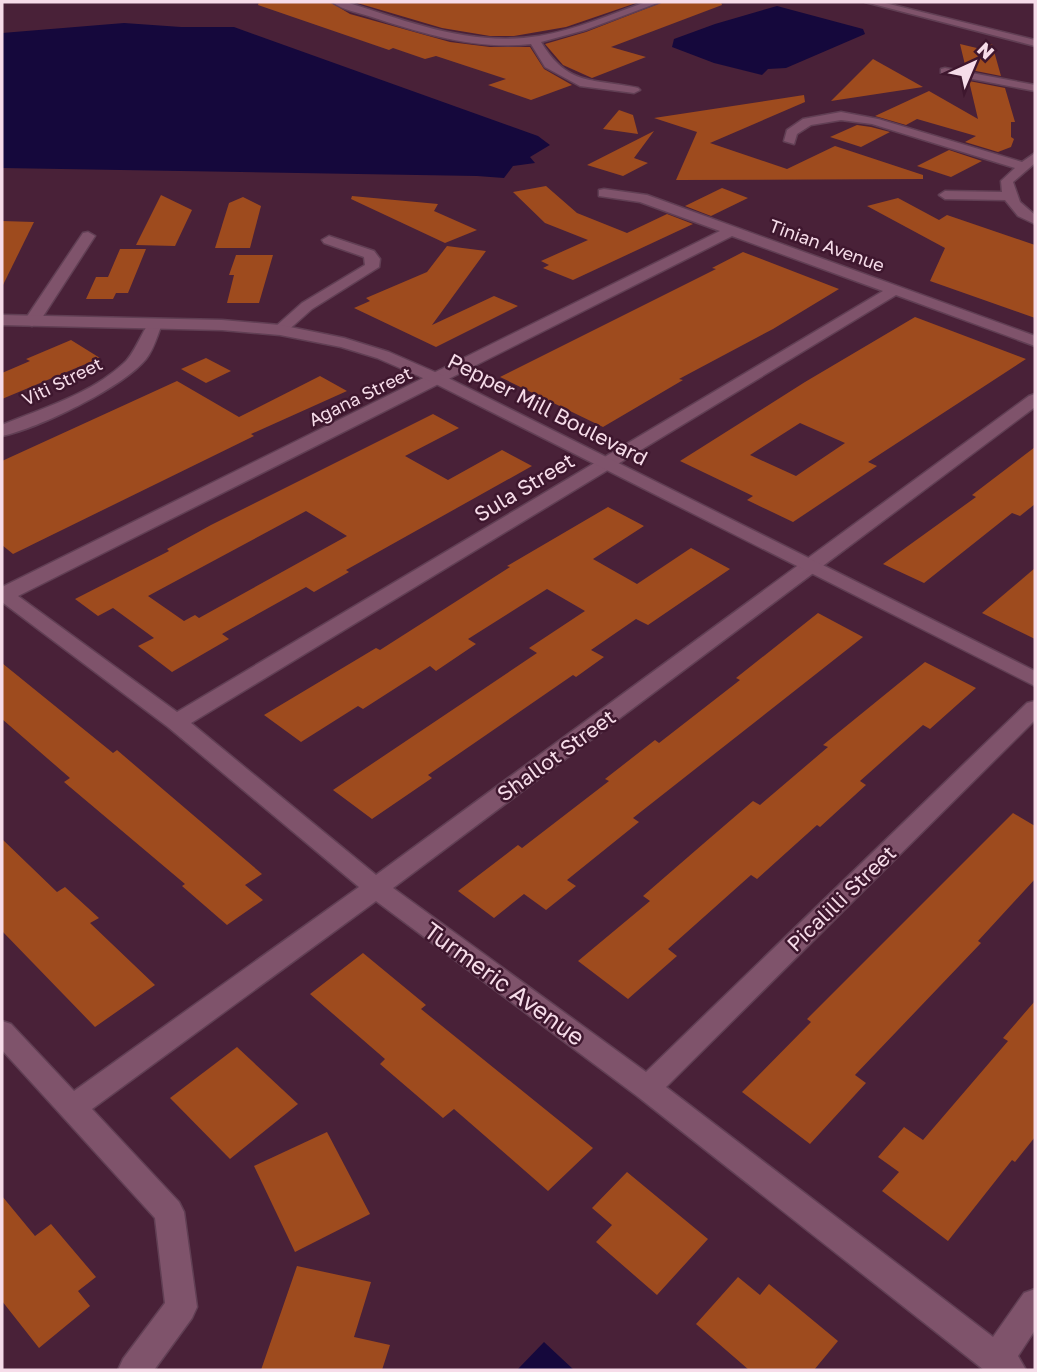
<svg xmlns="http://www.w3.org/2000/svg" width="1037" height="1372" viewBox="0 0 1037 1372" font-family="'Golos Text',sans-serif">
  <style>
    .water { fill: #15083c }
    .building { fill: #9e4b1e; fill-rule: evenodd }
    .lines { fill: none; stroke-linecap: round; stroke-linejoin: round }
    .street-casing { stroke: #613f54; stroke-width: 3 }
    .secondary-casing { stroke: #613f54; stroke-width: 3 }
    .street { fill: #7f536b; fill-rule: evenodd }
    .secondary { fill: #7f536b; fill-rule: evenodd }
    .labels { text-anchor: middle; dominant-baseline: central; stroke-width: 5; stroke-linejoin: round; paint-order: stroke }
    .far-street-label { font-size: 18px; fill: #f6dce9; stroke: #3e172e }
    .street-label { font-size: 21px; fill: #f6dce9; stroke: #3e172e }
    .near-street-label { font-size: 24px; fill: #f6dce9; stroke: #3e172e }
  </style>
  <rect width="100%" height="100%" fill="#492138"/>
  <g class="water">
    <path d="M777,6L863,29L865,34L786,68L768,69L762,75L714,63L672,47L674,39L715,24Z"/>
    <path d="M124,23L181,27H234L538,136L550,145L530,157L535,163L513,166L504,178L477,176L2,168V33Z"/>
    <path d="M544,1342L574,1370H517Z"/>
  </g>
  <g class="building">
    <path d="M259,2H330L350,14L450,42L490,47H530L544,69L572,85L531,100L488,85L506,79L436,56L425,59L393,48L389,50L258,5Z"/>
    <path d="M354,2H639L566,27L514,36H490L442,28Z"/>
    <path d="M663,2H721L722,5L611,47L646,57L592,78L563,65L545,44L586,32Z"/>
    <path d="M960,44L981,49L992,44L1001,76L966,69Z"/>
    <path d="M873,59L923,87L831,101Z"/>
    <path d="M969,81L1005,88L1015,122H1011V137L1014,139L1011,147L998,152L965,142L976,136L917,119L906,125L875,116L929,91L978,119Z"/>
    <path d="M804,95L805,102L710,143L787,169L835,146L923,175V179L676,180L697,132L654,118Z"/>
    <path d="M619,110L633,115L638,134L603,129Z"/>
    <path d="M857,125L871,127L890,132L861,147L830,137Z"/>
    <path d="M654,131L634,158L648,163L623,176L587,165Z"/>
    <path d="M949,150L982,161L951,177L917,166Z"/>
    <path d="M546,186L577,213L627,233L667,214L693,224L573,280L543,268L549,265L541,261L588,240L545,223L513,192Z"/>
    <path d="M722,188L748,198L711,216L685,206Z"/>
    <path d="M161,195L192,210L175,246L136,245Z"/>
    <path d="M352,196L438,204L434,211L477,230L445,243L351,199Z"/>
    <path d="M243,197L261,206L250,248H215L229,203Z"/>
    <path d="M898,198L939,220L947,215L1035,245V318L930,281L945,248L867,206Z"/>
    <path d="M2,221L34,222L2,287Z"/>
    <path d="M447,246L486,251L432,325L494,296L518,306L436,347L354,308L370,301L366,298L427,272Z"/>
    <path d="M120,249H146L128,293H116L113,299H86L96,277H108Z"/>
    <path d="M743,252L839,289L773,329L679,379L683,380L603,427L500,377L716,269L712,268Z"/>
    <path d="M236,255H273L259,303H227L234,275H229Z"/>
    <path d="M915,317L1026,359L868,462L877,466L793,522L747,500L753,496L680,461L805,382ZM800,423L845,443L796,476L750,455Z"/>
    <path d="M71,340L100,358L2,399V373L30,361L26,359Z"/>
    <path d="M206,358L231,371L206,383L181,369Z"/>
    <path d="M320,376L347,391L251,434L254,436L13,554L2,545V461L177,381L239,417Z"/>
    <path d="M433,414L459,428L405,456L448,480L502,450L532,466L346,570L349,572L314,592L306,587L222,634L229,639L172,672L138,646L154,638L113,608L98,616L75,599L169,551L167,549L211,525ZM306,511L347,536L199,618L195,615L184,621L148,596Z"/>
    <path d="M1035,447V504L1020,516L1012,513L924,583L883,564L976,497L972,495Z"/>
    <path d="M608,507L644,526L593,559L637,584L691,548L730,569L648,625L636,619L591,650L604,657L576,677L573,675L428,775L432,778L372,819L333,790L537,653L529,648L585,611L547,589L468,639L476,644L436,671L430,666L363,709L358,706L301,742L264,715L376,648L380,650L510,567L507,566Z"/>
    <path d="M1035,568V639L982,613Z"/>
    <path d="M818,613L863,637L633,818L639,822L567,880L576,886L546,910L524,894L494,918L458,891L518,845L522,848L609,781L605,779L655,740L659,743L740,680L736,678Z"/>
    <path d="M925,662L976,688L930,729L923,725L860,781L866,785L820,827L817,825L757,879L751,875L668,949L677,956L628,999L578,961L650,901L643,896L703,844L753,801L760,805L828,747L823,745Z"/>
    <path d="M2,663L113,753L117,750L262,874L245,885L263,900L227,925L182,886L185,884L64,782L70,778L2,719Z"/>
    <path d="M1013,813L1035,826V879L978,941L981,943L855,1075L866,1083L810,1144L742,1092L811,1022L807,1019Z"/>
    <path d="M2,839L57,892L65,887L99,918L90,923L155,985L95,1027L2,931Z"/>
    <path d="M363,953L426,1005L421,1009L593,1148L548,1191L454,1109L443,1118L380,1064L385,1059L310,994Z"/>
    <path d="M1035,1001V1137L1015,1162L1012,1160L948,1241L882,1191L899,1172L878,1157L904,1127L923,1140L1008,1041L1003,1038Z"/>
    <path d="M237,1047L298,1104L230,1159L170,1098Z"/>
    <path d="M327,1132L370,1214L295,1252L254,1166Z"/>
    <path d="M627,1172L708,1239L657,1295L596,1242L612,1225L592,1208Z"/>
    <path d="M2,1196L35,1236L51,1224L96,1277L78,1291L90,1306L39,1348L2,1301Z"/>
    <path d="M297,1266L371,1282L354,1337L390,1345L382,1370H261Z"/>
    <path d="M738,1277L760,1295L769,1284L838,1341L814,1370H749L696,1324Z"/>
  </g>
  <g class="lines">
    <g class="street-casing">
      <g id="street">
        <path d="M332,2H346C409,22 472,47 539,36C576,30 611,14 646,2H660L585,30L541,42C568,87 593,78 638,88L640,90L634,93L580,86L545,67L531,44C476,50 424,34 372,17C359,13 343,10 332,2Z"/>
        <path d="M945,68L1035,85V91L941,73V69Z"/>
        <path d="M841,112L878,119L1022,162L1035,153V163L1013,182L1020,202L1035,215V224L1018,216L1005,200L945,199L939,195L945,191L1002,192L1001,181L1015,168L872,124L841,120L811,125L797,134L794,144L784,141L787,130L803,119Z"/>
        <path d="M604,189L647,195L1035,336V346L896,295L191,723L376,875L1029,396L1035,394V407L393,888L646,1072L1027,703L1035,701V720L666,1087L993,1337L1024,1293L1035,1289V1330L1018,1356L1026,1370H984L637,1096L376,901L92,1109L179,1202L184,1212L197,1307L192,1318L154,1370H118L123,1359L165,1303L155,1218L2,1050V1021L11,1024L74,1091L359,887L168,727L2,602V587L720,231L640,202L599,196V190ZM732,236L883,291L177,712L18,596Z"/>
        <path d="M88,232L95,236L40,321L32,326L27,324L24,321L83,233Z"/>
        <path d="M329,236L374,251L380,259L379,267L312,309L285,333H275L272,330L275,327L302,303L365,265L364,257L324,243L322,240Z"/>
        <path d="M154,319L162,324C157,336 154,349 146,359C122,388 39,428 2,436V425C43,408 91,394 124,363C136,353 145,322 154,319Z"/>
      </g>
    </g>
    <g class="secondary-casing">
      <g id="secondary">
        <path d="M865,2H881L1035,40V46Z"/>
        <path d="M2,315L222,320L280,325L344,338L389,352L444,376L1035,671V686L432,382L377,358L341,347L280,335L222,330L2,325Z"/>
      </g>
    </g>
    <use href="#street" class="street"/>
    <use href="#secondary" class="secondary"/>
  </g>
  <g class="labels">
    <g class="far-street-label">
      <text transform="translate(827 245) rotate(20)">Tinian Avenue</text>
      <text transform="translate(62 381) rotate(-26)">Viti Street</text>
      <text transform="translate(360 396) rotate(-26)">Agana Street</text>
    </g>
    <g class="street-label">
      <text transform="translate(548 409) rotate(27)">Pepper Mill Boulevard</text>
      <text transform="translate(524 487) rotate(-31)">Sula Street</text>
      <text transform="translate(556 755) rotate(-36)">Shallot Street</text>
      <text transform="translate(841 898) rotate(-44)">Picalilli Street</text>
    </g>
    <g class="near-street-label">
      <text transform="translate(505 983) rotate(36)">Turmeric Avenue</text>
    </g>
  </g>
  <rect width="1037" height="1372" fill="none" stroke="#f6dce9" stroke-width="7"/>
  <g transform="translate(974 63) rotate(44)" stroke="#3e172e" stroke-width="5" paint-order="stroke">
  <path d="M0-5L12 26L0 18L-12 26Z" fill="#f6dce9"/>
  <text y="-10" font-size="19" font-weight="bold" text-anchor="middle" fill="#f6dce9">N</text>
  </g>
</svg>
